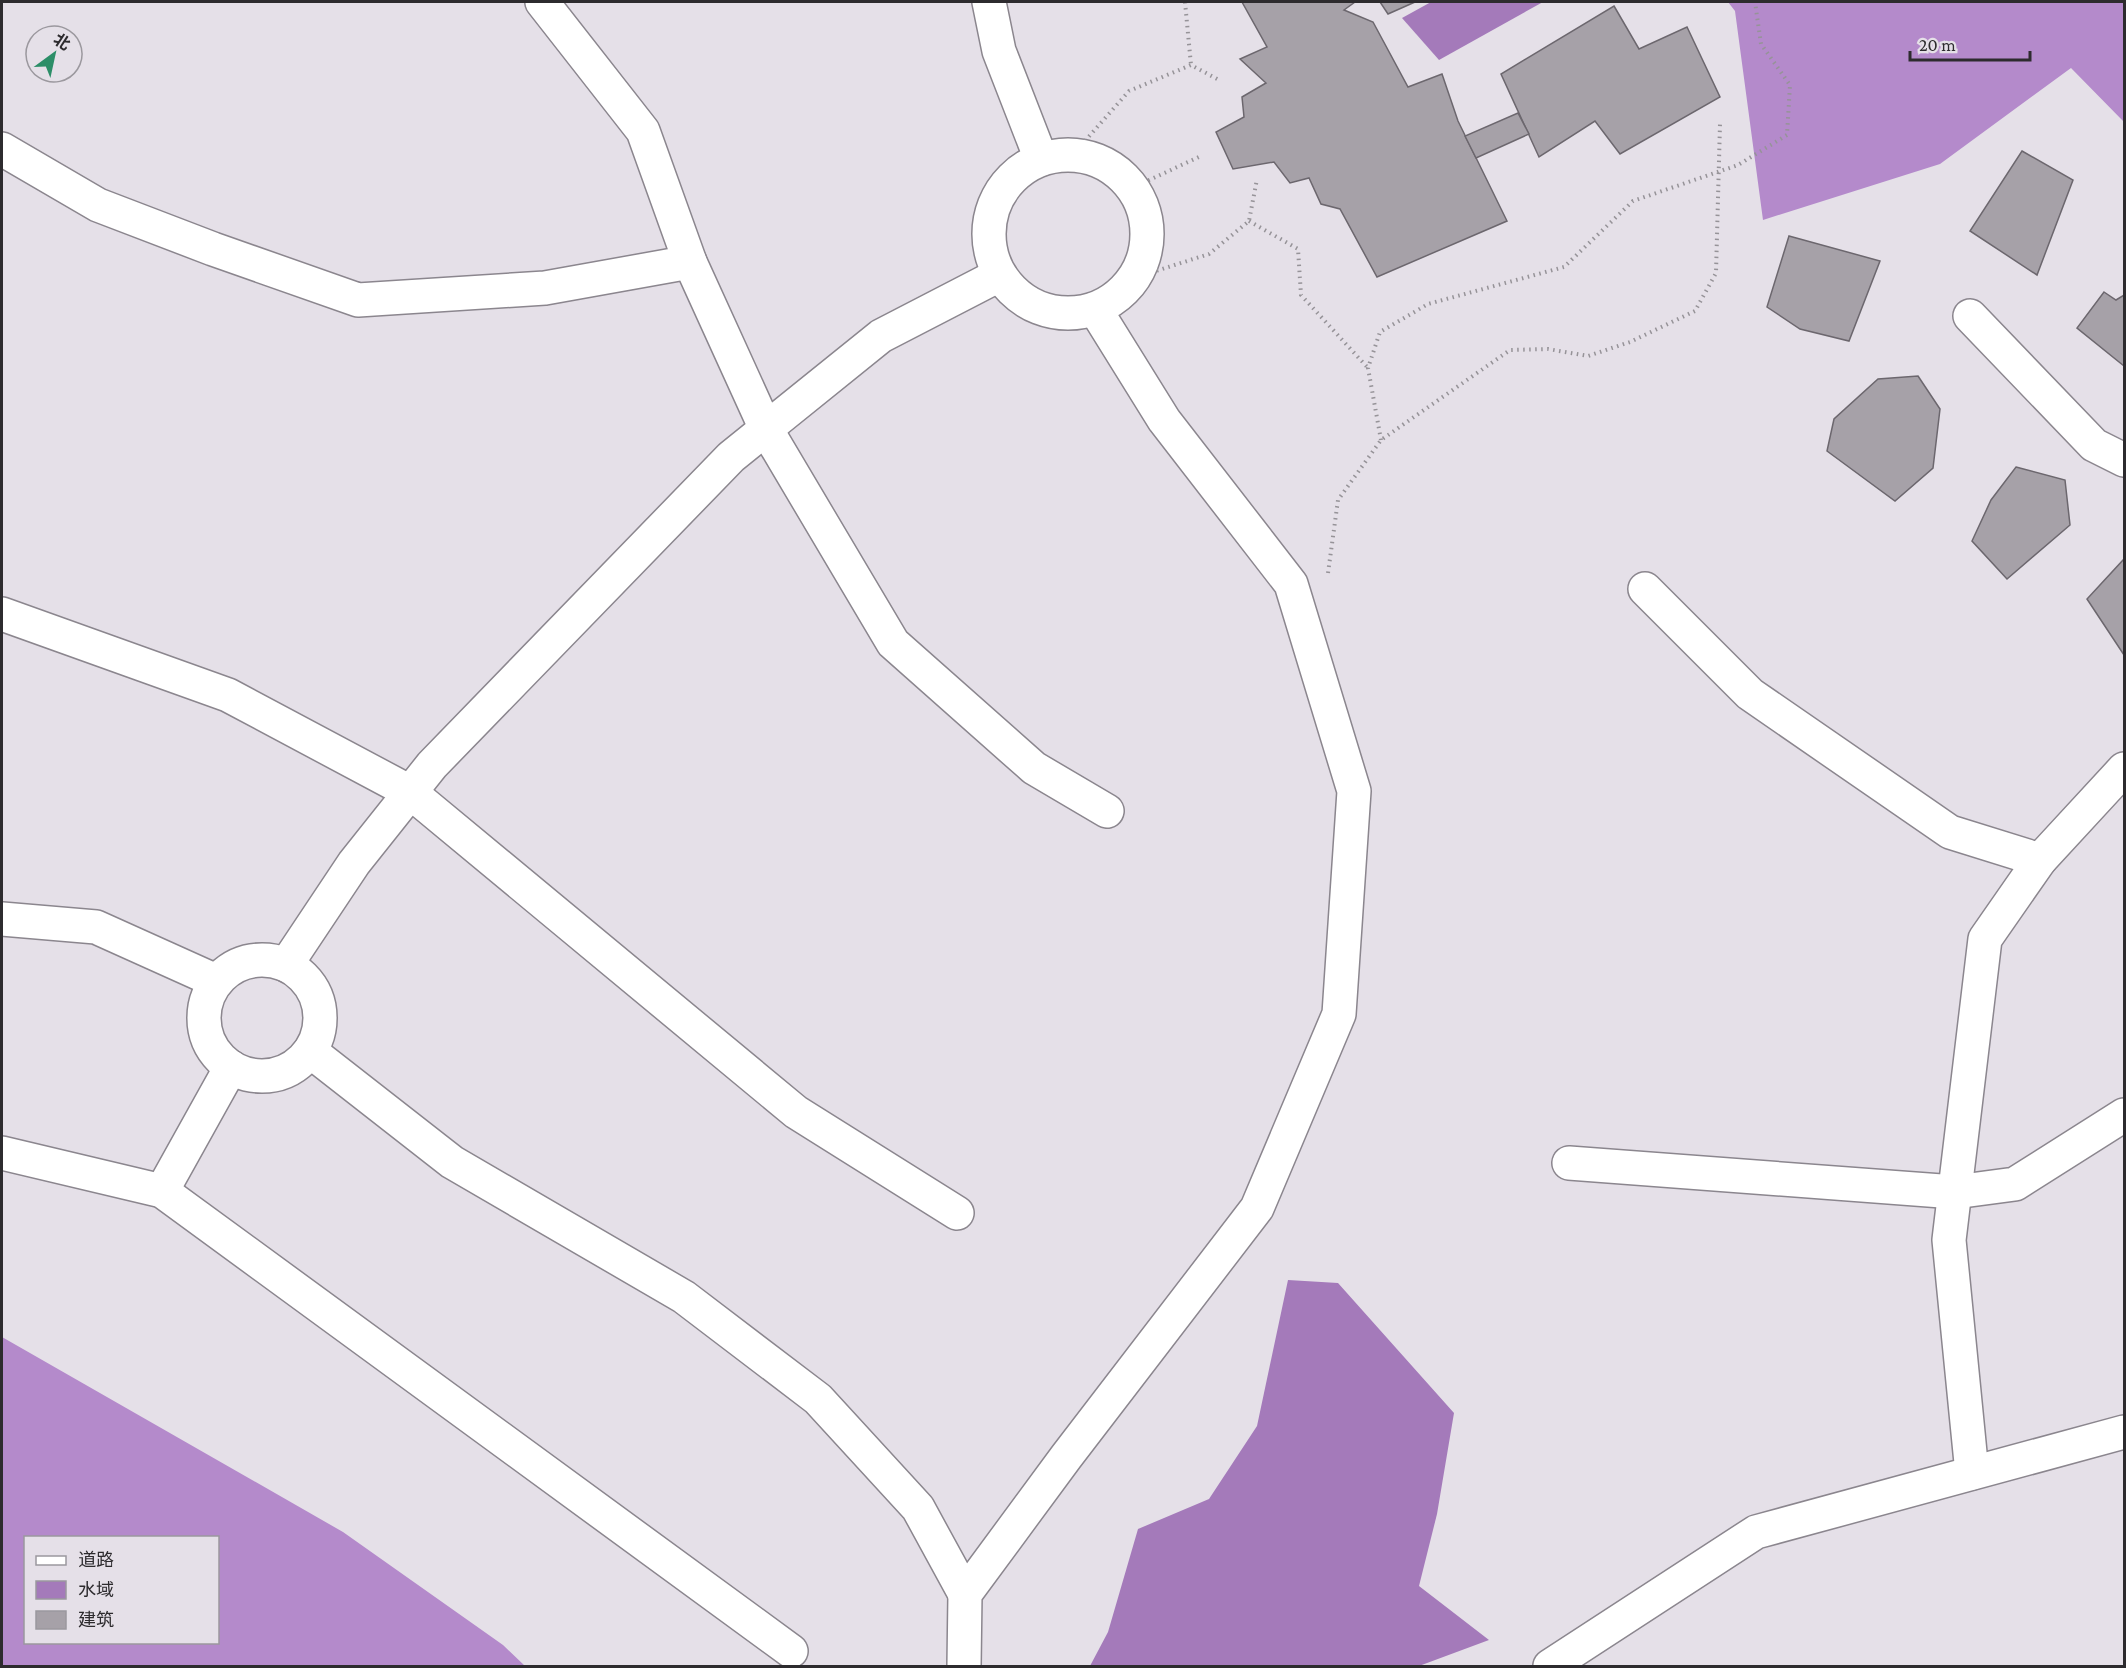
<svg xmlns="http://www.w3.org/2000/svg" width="2126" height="1668" viewBox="0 0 2126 1668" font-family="'Crimson Pro','Noto Sans SC',serif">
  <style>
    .forest { fill: #b48acb; fill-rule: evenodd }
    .water { fill: #a47aba }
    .building { fill: #a6a1a8; stroke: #6c676e; stroke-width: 1.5 }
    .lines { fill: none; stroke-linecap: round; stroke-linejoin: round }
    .minor-casing { stroke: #8b868e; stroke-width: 36 }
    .path { stroke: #969398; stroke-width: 4; stroke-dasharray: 1.5 4.5; stroke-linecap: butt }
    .minor { stroke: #fff; stroke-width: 33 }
  </style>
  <rect width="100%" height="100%" fill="#e5e0e8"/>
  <g class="forest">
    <path d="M1728,2H2124V122L2071,68L1940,164L1763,220L1735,11Z"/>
    <path d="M2,1337L343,1532L503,1645L525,1666H2ZM26,1538H218V1642H26Z"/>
  </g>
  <g class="water">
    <path d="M1431,2H1543L1439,60L1402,18Z"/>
    <path d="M1288,1280L1338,1283L1454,1413L1437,1514L1419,1586L1489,1640L1419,1666H1090L1108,1632L1138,1529L1209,1499L1257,1426Z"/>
  </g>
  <g class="building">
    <path d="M1242,2H1355L1344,10L1373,22L1408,87L1442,74L1458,121L1507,221L1377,277L1340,209L1321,204L1309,178L1290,183L1274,162L1233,169L1216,132L1244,117L1242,97L1266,83L1240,59L1267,47Z"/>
    <path d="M1380,2H1415L1388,14Z"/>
    <path d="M1614,6L1639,49L1687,27L1720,97L1620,154L1595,121L1539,157L1501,74Z"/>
    <path d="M1518,113L1529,134L1476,158L1465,136Z"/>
    <path d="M2022,151L2073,180L2037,275L1970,231Z"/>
    <path d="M1789,236L1880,261L1849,341L1800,329L1767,307Z"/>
    <path d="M2104,292L2116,300L2124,295V366L2077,328Z"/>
    <path d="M1918,376L1940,409L1933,468L1895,501L1827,451L1834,419L1878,379Z"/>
    <path d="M2016,467L2065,480L2070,525L2007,579L1972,541L1991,500Z"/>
    <path d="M2124,559V655L2087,599Z"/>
  </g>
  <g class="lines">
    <g class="minor-casing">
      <g id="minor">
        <path d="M542,2L643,131L690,262L766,429L893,643L1034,768L1107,811"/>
        <path d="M989,2L999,51L1041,159"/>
        <path d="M2,149L98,205L213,249L358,300L545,288L690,262"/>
        <circle cx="1068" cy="234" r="79"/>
        <path d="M1970,316L2094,445L2124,460"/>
        <path d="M1645,589L1750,694L1950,832L2040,860"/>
        <path d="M2,614L228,695L410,792L796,1112L957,1213"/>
        <path d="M2,919L96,927L216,981"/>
        <circle cx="262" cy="1018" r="58"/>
        <path d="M286,965L354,863L432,765L731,457L881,336L999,275"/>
        <path d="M310,1051L452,1162L684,1297L818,1399L918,1508L965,1594"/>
        <path d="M2,1153L162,1191L791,1651"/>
        <path d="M1569,1163L1955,1192L2015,1184L2124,1115"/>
        <path d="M162,1191L231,1067"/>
        <path d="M1972,1473L1949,1240L1985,939L2040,860L2124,769"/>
        <path d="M964,1666L965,1594L1066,1457L1257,1208L1339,1014L1354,791L1291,584L1164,420L1095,309"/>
        <path d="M1550,1666L1756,1532L2124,1432"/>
      </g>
    </g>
    <g class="path">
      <path d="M1185,2L1191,65"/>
      <path d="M1077,150L1129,91L1191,65L1221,81"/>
      <path d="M1132,188L1201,156"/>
      <path d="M1249,221L1298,249L1301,295L1368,368"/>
      <path d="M1134,278L1209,254L1249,221L1257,179"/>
      <path d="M1381,440L1368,368L1380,332L1428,304L1564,267L1633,201L1738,165L1787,135L1790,85L1761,44L1755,2"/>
      <path d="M1328,573L1338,500L1381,440L1510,350L1548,349L1588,356L1630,342L1695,311L1716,273L1720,124"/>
    </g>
    <use href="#minor" class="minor"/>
  </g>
  <rect width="2126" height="1668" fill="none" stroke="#2d2b2e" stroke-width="6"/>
  <rect x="24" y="1536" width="195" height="108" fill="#e5e0e8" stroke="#9b989e" stroke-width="1.5"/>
  <rect x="36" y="1556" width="30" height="9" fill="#ffffff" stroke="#9b989e" stroke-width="1.5"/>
  <text x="78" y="1566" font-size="18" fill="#2d2b2e">道路</text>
  <rect x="36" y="1581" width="30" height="18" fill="#a47aba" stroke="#9b989e" stroke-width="1.5"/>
  <text x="78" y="1596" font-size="18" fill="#2d2b2e">水域</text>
  <rect x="36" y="1611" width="30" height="18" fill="#a6a1a8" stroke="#9b989e" stroke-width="1.5"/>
  <text x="78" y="1626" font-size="18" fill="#2d2b2e">建筑</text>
  <g transform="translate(54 54) rotate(33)"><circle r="28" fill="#e5e0e8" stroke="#9b989e" stroke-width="1.5"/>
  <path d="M0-4.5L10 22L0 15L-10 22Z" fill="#2c8e68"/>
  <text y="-9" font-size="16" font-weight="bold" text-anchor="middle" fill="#2d2b2e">北</text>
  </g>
  <path d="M1910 51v9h120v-9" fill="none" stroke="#2d2b2e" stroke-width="3"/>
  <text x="1919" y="51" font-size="18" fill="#2d2b2e" stroke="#e5e0e8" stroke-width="4.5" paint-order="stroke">20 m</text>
</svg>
